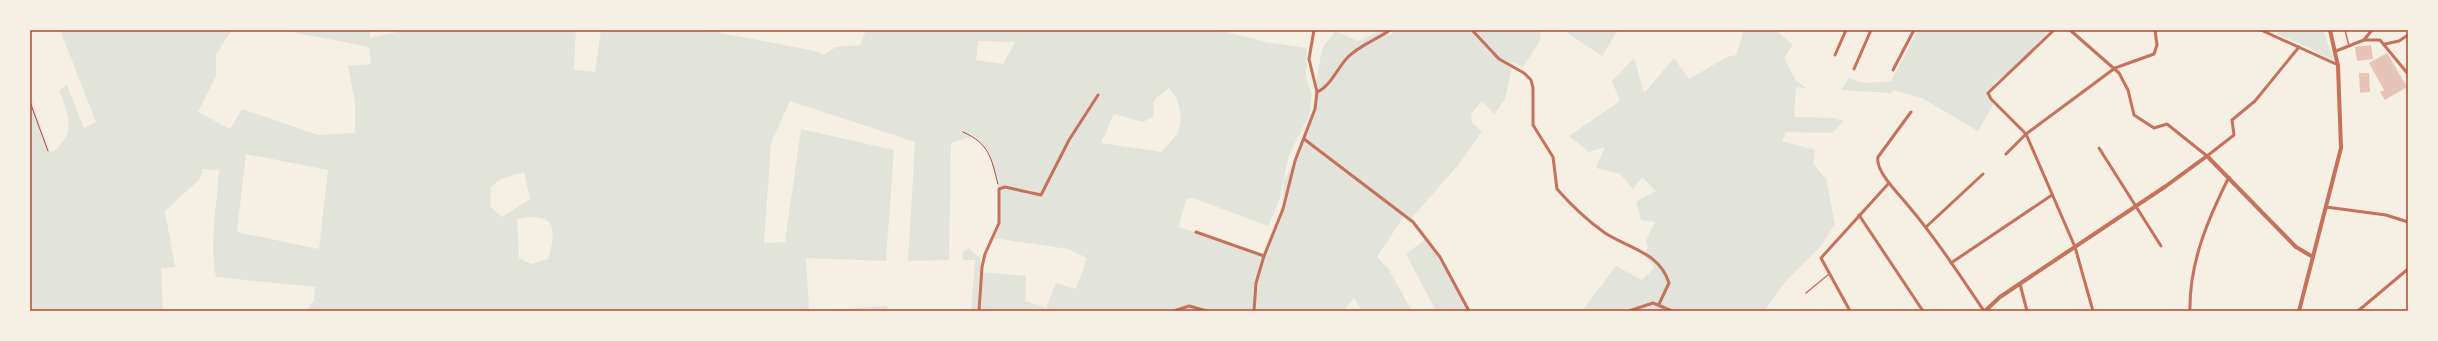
<svg xmlns="http://www.w3.org/2000/svg" width="2438" height="341" viewBox="0 0 2438 341" font-family="'IBM Plex Sans',sans-serif">
  <style>
    .green { fill: #e2e4dc; fill-rule: evenodd }
    .building { fill: #e6c5b7 }
    .lines { fill: none; stroke-linecap: round; stroke-linejoin: round }
    .path { stroke: #b5482f; stroke-width: 1 }
    .service { stroke: #c5725c; stroke-width: 1.5 }
    .minor { stroke: #c5725c; stroke-width: 3 }
    .tertiary { stroke: #c5725c; stroke-width: 4 }
    .neatline { fill: none; stroke: #b5482f; stroke-width: 1.5 }
  </style>
  <rect width="100%" height="100%" fill="#f6efe4"/>
  <g class="green">
    <path d="M60,30H232L216,54V76L198,112L230,129L242,109L318,135L355,133V103L348,66L371,64L369,47L282,30H370V38L405,30H576L574,70L595,72L601,30H706L815,51L823,55L836,47L860,45L866,30H1220L1265,42L1307,48L1306,78L1312,94L1309,115L1289,155L1279,201L1268,226L1193,198L1186,199L1179,227L1264,256L1283,209L1284,180L1295,161L1315,109L1317,77L1322,49L1335,31L1358,41L1381,30L1390,35L1396,30H1540L1541,39L1523,67L1513,62L1505,99L1494,114L1482,101L1471,114L1472,123L1482,131L1459,164L1410,220L1404,216L1377,257L1388,268L1412,311H1362L1354,298L1343,311H971L975,260H963V252L969,248L980,258L983,280L981,272L1026,276L1025,301L1046,308L1056,283L1076,289L1087,258L1068,249L993,238L999,223V189L989,152L978,140L970,137L951,143L949,260L908,261L915,142L790,101L771,143L764,243L785,242L801,129L894,150L886,261L806,258L809,311H306L314,300L315,287L216,277C209,241 217,206 219,170L203,169L200,179L165,211L175,267L161,268L163,311H30V95L50,152C55,151 57,149 60,145C76,128 66,109 59,90L67,85L84,128L96,122ZM978,41L1015,42L1003,64L976,60ZM1169,88C1180,100 1183,117 1178,132C1175,139 1166,146 1162,152L1101,143L1114,114L1143,122L1154,116L1153,103L1158,96ZM246,154L328,170L319,249L237,232ZM524,172L530,199L502,217L490,206L491,187L499,180ZM527,217C533,217 541,217 546,220C558,227 551,249 548,259L531,264L519,258L517,219Z"/>
    <path d="M1563,30H1618L1602,56Z"/>
    <path d="M1744,30H1776L1793,45L1784,58L1796,81L1806,88L1796,87L1794,117L1834,118L1844,121L1832,133L1786,132L1782,141L1815,150L1813,163L1826,179L1835,224L1821,246L1786,281L1764,311H1582L1616,266L1642,280L1655,267L1645,257L1648,245L1646,241L1655,222L1641,220L1636,202L1656,191L1642,177L1633,189L1620,174L1596,168L1605,147L1589,152L1569,136L1620,101L1612,81L1634,58L1644,93L1674,58L1689,79L1727,57L1736,55Z"/>
    <path d="M1918,30H2050L2014,68L1996,81L1989,95L1993,105L1978,131L1922,98L1893,90L1891,93L1841,90L1849,78L1864,83L1891,81Z"/>
    <path d="M2280,30H2323L2333,58L2330,60L2310,48L2277,34Z"/>
    <path d="M1427,238L1440,257L1469,311H1436L1406,254Z"/>
    <path d="M887,306L888,311L829,310Z"/>
  </g>
  <g class="building">
    <path d="M2371,45L2373,59L2357,61L2355,47Z"/>
    <path d="M2387,53L2407,87L2385,100L2380,92L2384,90L2369,63Z"/>
    <path d="M2359,73H2369L2370,92L2360,93Z"/>
  </g>
  <g class="lines">
    <g class="path">
      <path d="M30,102L48,151"/>
      <path d="M963,132C990,144 991,158 998,184"/>
    </g>
    <g class="service">
      <path d="M2345,30L2349,46"/>
      <path d="M1806,293L1829,274"/>
    </g>
    <g class="minor">
      <path d="M1472,30L1499,59L1524,73L1531,80L1533,88V125L1553,157L1557,189C1571,205 1588,221 1605,233C1630,249 1659,252 1669,283L1659,304"/>
      <path d="M2054,30L1988,93L1991,99L2026,134L2075,247L2093,311"/>
      <path d="M2070,30L2119,73L2128,90L2134,115L2154,128L2167,124L2207,156L2234,135L2232,120L2255,101L2299,47"/>
      <path d="M2261,30L2338,65"/>
      <path d="M2364,40L2372,30"/>
      <path d="M2385,44L2399,41L2408,35"/>
      <path d="M2336,51L2364,40H2380L2408,74"/>
      <path d="M1835,55L1846,30"/>
      <path d="M1854,69L1871,30"/>
      <path d="M1893,70L1914,30"/>
      <path d="M1317,92C1330,87 1338,67 1348,57C1360,45 1376,40 1390,30"/>
      <path d="M1911,112L1878,157C1875,171 1898,193 1906,203C1935,237 1959,274 1984,311"/>
      <path d="M1304,139L1413,222L1440,257L1469,311"/>
      <path d="M2099,148L2161,246"/>
      <path d="M2006,154L2026,134L2115,68L2154,54L2157,45L2155,30"/>
      <path d="M2326,207L2386,215L2408,222"/>
      <path d="M1859,215L1923,311"/>
      <path d="M1926,227L1983,174"/>
      <path d="M1196,232L1264,256"/>
      <path d="M1951,263L2052,195"/>
      <path d="M2020,284L2027,311"/>
      <path d="M979,311L982,267L985,254L999,223V189L1005,187L1041,195L1069,140L1098,95"/>
      <path d="M1174,311L1189,306L1207,311"/>
      <path d="M1254,311L1256,283L1264,256L1283,209L1295,161L1315,109L1317,92L1309,59L1314,30"/>
      <path d="M1629,311L1653,303L1672,311"/>
      <path d="M1850,311L1821,258L1889,183"/>
      <path d="M2190,311C2189,263 2208,219 2229,177"/>
      <path d="M2358,311L2408,269"/>
    </g>
    <g class="tertiary">
      <path d="M1985,311L2000,297L2166,186L2207,156L2296,247L2313,257"/>
      <path d="M2299,311L2341,148L2338,66L2330,30"/>
    </g>
  </g>
  <rect width="2438" height="341" fill="none" stroke="#f6efe4" stroke-width="62"/>
  <rect x="31" y="31" width="2376" height="279" class="neatline"/>
</svg>
